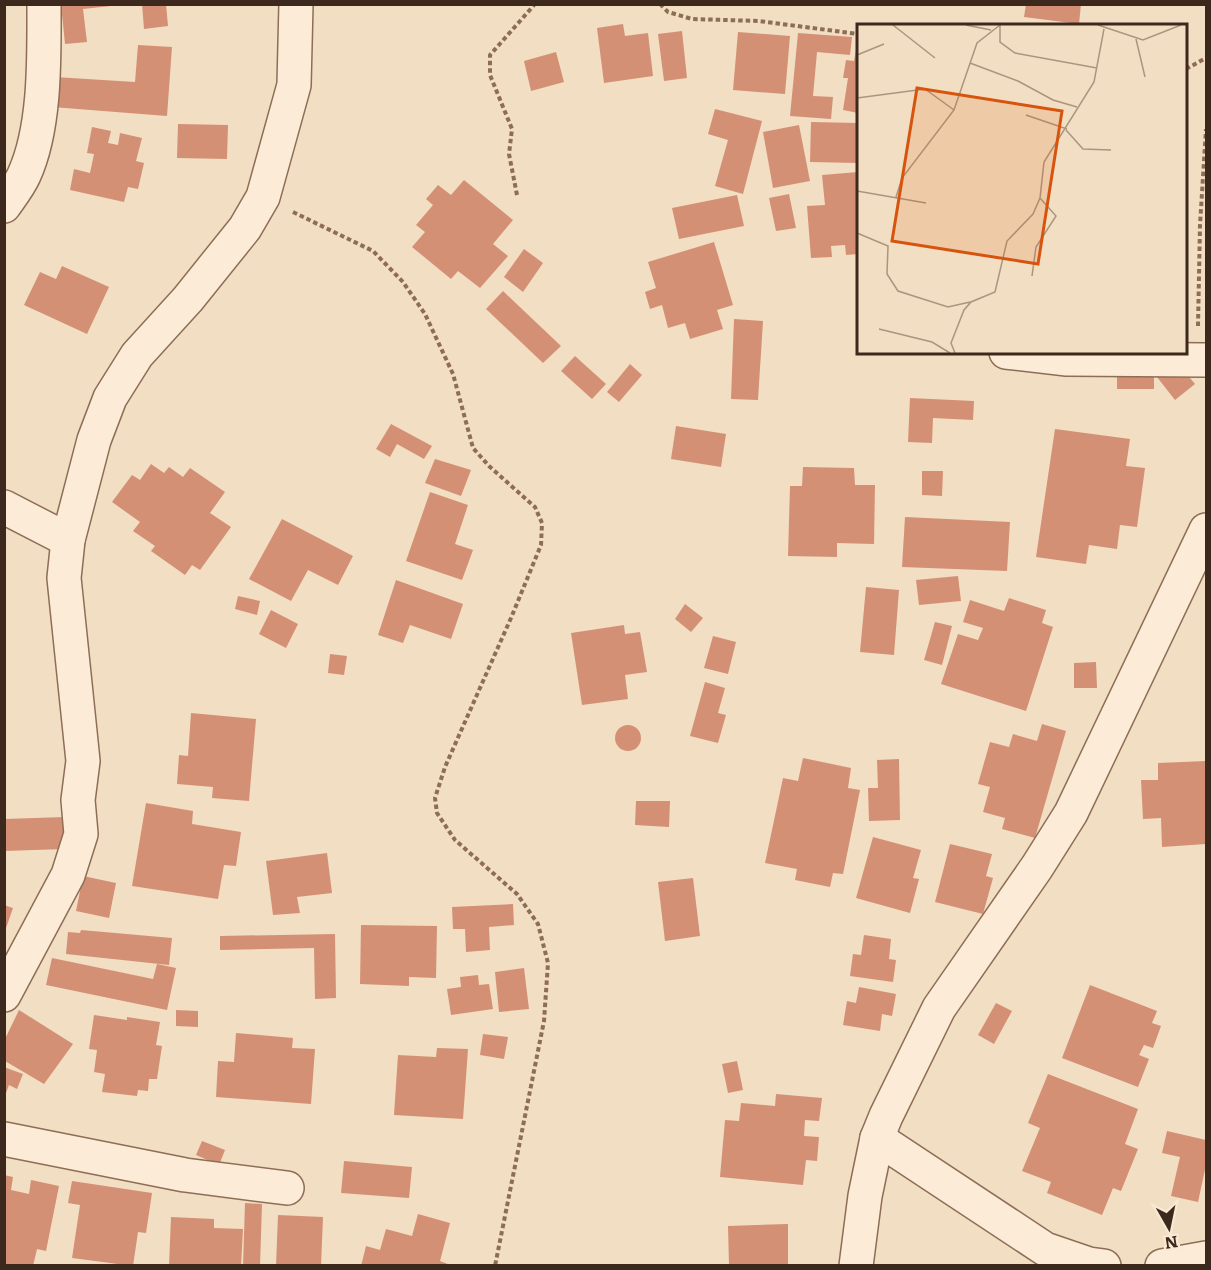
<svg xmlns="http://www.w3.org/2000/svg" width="1211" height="1270" viewBox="0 0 1211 1270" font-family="Literata,serif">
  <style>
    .building { fill: #d49075 }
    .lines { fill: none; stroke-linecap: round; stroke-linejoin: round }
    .minor-casing { stroke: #8e6d57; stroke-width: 36 }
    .path { stroke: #8e6d57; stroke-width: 4; stroke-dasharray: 4.5 3; stroke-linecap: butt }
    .minor { stroke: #fcecd7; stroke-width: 33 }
    .inset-road { fill: none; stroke: #aa9580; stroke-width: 1.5 }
    .view { fill: #d7540e; fill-opacity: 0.15; stroke: #d7540e; stroke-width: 3 }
    .inset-edge { fill: none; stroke: #3d281d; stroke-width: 3 }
  </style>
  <rect width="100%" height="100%" fill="#f2dec2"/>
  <g class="building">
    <path d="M61,4H111V6L83,9L87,42L65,44Z"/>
    <path d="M142,4H166L168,26L144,29Z"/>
    <path d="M1026,4H1081L1079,24L1024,17Z"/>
    <path d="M623,24L625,36L648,33L653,76L604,83L597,28Z"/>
    <path d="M682,31L687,78L664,81L658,34Z"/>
    <path d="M738,32L790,36L785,94L733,90Z"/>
    <path d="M798,33L852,37L850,55L817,52L813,96L833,97L831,119L790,116Z"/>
    <path d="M138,45L172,47L167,116L52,107L55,77L135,82Z"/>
    <path d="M856,50H858V113L843,110L848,78H843L846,60L854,61Z"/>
    <path d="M556,52L564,82L531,91L524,61Z"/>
    <path d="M715,109L762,121L743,194L715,186L728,140L708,134Z"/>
    <path d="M811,122L858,123V163L810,162Z"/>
    <path d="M178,124L228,125L227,159L177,158Z"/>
    <path d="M799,125L810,181L773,188L763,132Z"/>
    <path d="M92,127L111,131L108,143L118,145L120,133L142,138L136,161L144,163L138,189L128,187L124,202L70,190L74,169L90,173L94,154L87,153Z"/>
    <path d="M858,172V254L846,255L845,245L831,246L832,257L811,258L807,206L825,205L822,175Z"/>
    <path d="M464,180L513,220L493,244L508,256L480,288L458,271L451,279L412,247L425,232L416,225L433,205L426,199L438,185L451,195Z"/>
    <path d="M789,194L796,228L776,231L769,198Z"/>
    <path d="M737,195L744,226L679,239L672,208Z"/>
    <path d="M714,242L733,305L717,310L723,329L690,339L685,323L668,328L662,305L650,309L645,292L656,288L648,262Z"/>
    <path d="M524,249L543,263L523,292L504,277Z"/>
    <path d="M62,266L109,287L87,334L24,305L40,272L56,279Z"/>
    <path d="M503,291L561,346L543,363L486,309Z"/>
    <path d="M734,319L763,321L758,400L731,399Z"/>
    <path d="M575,356L606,384L592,399L561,371Z"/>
    <path d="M1176,361L1195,384L1175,400L1157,377Z"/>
    <path d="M630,364L642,375L619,402L607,392Z"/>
    <path d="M1117,370L1154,371V389H1117Z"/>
    <path d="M910,398L974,401L973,420L933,418L932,443L908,442Z"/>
    <path d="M391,424L432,446L424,459L397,444L390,457L376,449Z"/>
    <path d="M676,426L726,434L721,467L671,459Z"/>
    <path d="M1055,429L1130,439L1126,466L1145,468L1137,527L1120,525L1117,549L1089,545L1086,564L1036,557Z"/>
    <path d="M435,459L471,470L461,496L425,483Z"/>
    <path d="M151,464L164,473L169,467L183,477L190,468L225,492L210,513L231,527L200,570L192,565L185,575L151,551L155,546L133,531L140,522L112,502L132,475L140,480Z"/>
    <path d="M803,467L854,468L855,485H875L874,544L837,543V557L788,556L790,486H802Z"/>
    <path d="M922,471H943L942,496L922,495Z"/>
    <path d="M430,492L468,505L455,544L473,550L462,580L406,561Z"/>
    <path d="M905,517L1010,522L1007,571L902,567Z"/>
    <path d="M282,519L353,556L338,585L308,570L291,601L249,579Z"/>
    <path d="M958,576L961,601L919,605L916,580Z"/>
    <path d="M396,580L463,604L451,639L410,625L403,643L378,635Z"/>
    <path d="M866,587L899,590L894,655L860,652Z"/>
    <path d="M238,596L260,601L257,615L235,609Z"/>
    <path d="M1009,598L1046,610L1042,623L1053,627L1026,711L941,684L958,634L978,640L983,628L963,622L970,600L1004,611Z"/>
    <path d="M685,604L703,618L691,632L675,619Z"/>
    <path d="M271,610L298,624L286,648L259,634Z"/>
    <path d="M935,622L952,626L942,665L924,660Z"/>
    <path d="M624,625L625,634L640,632L647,672L625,675L628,699L582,705L571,633Z"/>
    <path d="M713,636L736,642L728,674L704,668Z"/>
    <path d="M330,654L347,656L344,675L328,673Z"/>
    <path d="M1096,662L1097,688H1074V663Z"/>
    <path d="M705,682L725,688L718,713L726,715L718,743L690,736Z"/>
    <path d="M191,713L256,719L249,801L212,798L213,787L177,784L179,755L188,756Z"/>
    <path d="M1042,724L1066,731L1035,838L1002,829L1005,818L983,812L990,787L978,784L990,742L1009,747L1013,734L1037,741Z"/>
    <circle cx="628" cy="738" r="13"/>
    <path d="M803,758L851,768L848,788L860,790L843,874L833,873L830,887L795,880L797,869L765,863L783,778L798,781Z"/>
    <path d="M899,759L900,820L869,821L868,788H878L877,760Z"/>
    <path d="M1206,761V844L1162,847L1161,818L1143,819L1141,780H1158V763Z"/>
    <path d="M636,801H670L669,827L635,825Z"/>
    <path d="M146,803L193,811L192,824L241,832L236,866L224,865L218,899L132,886Z"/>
    <path d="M65,817V849L4,851V819Z"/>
    <path d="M873,837L921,850L913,878L919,879L910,913L856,898Z"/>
    <path d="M950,844L992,854L986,876L993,878L983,914L935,902Z"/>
    <path d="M327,853L332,893L297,897L300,913L273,915L266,861Z"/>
    <path d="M83,876L116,883L109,918L76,911Z"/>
    <path d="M693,878L700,936L665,941L658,882Z"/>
    <path d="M513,904L514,925L489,927L490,950L466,952L465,929H453L452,907Z"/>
    <path d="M4,905L13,908L5,931H4Z"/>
    <path d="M361,925L437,926L436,978L409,977V986L360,984Z"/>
    <path d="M81,930L172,938L169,965L66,954L68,932L80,933Z"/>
    <path d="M335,934L336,998L315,999L314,948L220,950V936Z"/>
    <path d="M864,935L891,939L889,959L896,960L893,982L850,976L853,954L861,955Z"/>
    <path d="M52,958L153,979L157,964L176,968L167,1010L46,985Z"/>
    <path d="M524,968L529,1009L499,1012L495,972Z"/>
    <path d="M478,975L479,985L489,984L493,1009L451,1015L447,989L461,987L460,977Z"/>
    <path d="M1090,985L1157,1011L1152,1023L1161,1026L1153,1048L1144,1045L1139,1055L1149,1059L1138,1087L1062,1058Z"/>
    <path d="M859,987L896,994L892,1016L882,1014L880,1031L843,1025L847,1001L856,1003Z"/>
    <path d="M996,1003L1012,1011L994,1044L978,1035Z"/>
    <path d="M19,1010L73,1044L44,1084L5,1061V1039Z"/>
    <path d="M176,1010L198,1011V1027L176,1026Z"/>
    <path d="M94,1015L127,1020V1017L160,1022L156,1045L162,1046L157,1079H149L148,1091L138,1090L137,1096L102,1092L105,1074L94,1072L97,1050L89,1049Z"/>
    <path d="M236,1033L293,1038L292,1048L315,1049L311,1104L216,1097L218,1061L234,1062Z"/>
    <path d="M483,1034L508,1037L504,1059L480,1055Z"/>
    <path d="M437,1048L468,1049L463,1119L394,1115L398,1055L436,1057Z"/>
    <path d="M737,1061L743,1090L728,1093L722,1064Z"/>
    <path d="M4,1067L23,1074L17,1089L9,1085L5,1096Z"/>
    <path d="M1048,1074L1138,1109L1125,1144L1138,1149L1121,1191L1113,1188L1102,1215L1047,1193L1051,1182L1022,1171L1040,1128L1028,1123Z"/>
    <path d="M776,1094L822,1098L819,1121L805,1120L804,1136L819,1137L817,1161L806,1160L803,1185L720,1177L725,1120L739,1121L741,1103L775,1106Z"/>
    <path d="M1167,1131L1206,1140V1165L1198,1202L1171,1196L1180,1157L1162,1153Z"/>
    <path d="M202,1141L225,1150L219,1165L196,1155Z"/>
    <path d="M344,1161L412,1167L409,1198L341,1193Z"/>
    <path d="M4,1175L13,1177L11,1190L29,1194L31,1180L59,1186L46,1251L37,1249L33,1266L4,1264Z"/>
    <path d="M72,1181L152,1193L146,1233L138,1232L133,1266L72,1258L80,1205L68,1203Z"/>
    <path d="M245,1203L262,1204L260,1266H243Z"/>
    <path d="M418,1214L450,1223L440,1261L453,1266H361L366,1246L380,1250L386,1229L412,1236Z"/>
    <path d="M278,1215L323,1217L321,1266H276Z"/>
    <path d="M171,1217L214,1219V1228L243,1229L241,1266H169Z"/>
    <path d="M788,1224V1266H729L728,1226Z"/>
  </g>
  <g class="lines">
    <g class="minor-casing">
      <g id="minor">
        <path d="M4,206C11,196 19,186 24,175C46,127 44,56 44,4"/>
        <path d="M1006,352L1067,359L1206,360"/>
        <path d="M4,507L68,540"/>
        <path d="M4,995L68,875L81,834L78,800L83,761L64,578L68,540L94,440L110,398L137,355L188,299L245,228L263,197L294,85L296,4"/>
        <path d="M877,1138L1045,1249L1089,1264L1104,1266"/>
        <path d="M4,1139L185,1175L287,1188"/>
        <path d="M856,1266L865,1196L877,1138L886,1116L939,1008L1037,867L1071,813L1206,530"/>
        <path d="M1162,1266L1206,1258"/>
      </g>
    </g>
    <g class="path">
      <path d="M660,4L668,12L692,19L759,21L858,34"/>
      <path d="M1186,69L1206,58"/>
      <path d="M517,195L509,154L512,129L490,75V55L535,4"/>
      <path d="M293,212L373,251L403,282L425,314L453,374L473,448L489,466L535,507L542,523L541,545L511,618L445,767L435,798L437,813L455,840L517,894L538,924L548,963L544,1021L495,1266"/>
      <path d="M1198,326L1200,225L1206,129"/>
    </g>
    <use href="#minor" class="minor"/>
  </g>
  <g transform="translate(857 24)">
    <rect width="330" height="330" fill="#f2dec2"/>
    <path class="inset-road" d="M36,1L78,34M109,1L134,6M143,1V18L158,29L240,44M241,1L286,16L324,1M279,15L288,53M0,31L27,20M113,39L161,57L196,76L220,83M0,74L68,65L97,86M169,91L210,105M209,106L226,125L254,126M0,167L69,179M39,173L45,154L97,86L120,19L143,1M0,209L31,222L30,250L41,267L91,283L113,278M175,252L179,223L199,192L183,174M22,305L75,318L93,329M98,329L94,319L107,286L114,278L138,268L150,217L176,190L183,174L187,138L237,58L247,5"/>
    <path class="view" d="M60,64L205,87L181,240L35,217Z"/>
    <rect width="330" height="330" class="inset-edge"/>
  </g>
  <rect width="1211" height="1270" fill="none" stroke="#3d281d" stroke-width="12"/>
  <g transform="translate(1169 1228) rotate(171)" stroke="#f9e9d3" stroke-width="4.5" paint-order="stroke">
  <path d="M0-4.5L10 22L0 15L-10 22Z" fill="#3d281d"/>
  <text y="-9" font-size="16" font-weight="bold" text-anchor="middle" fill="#3d281d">N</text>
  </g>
</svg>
